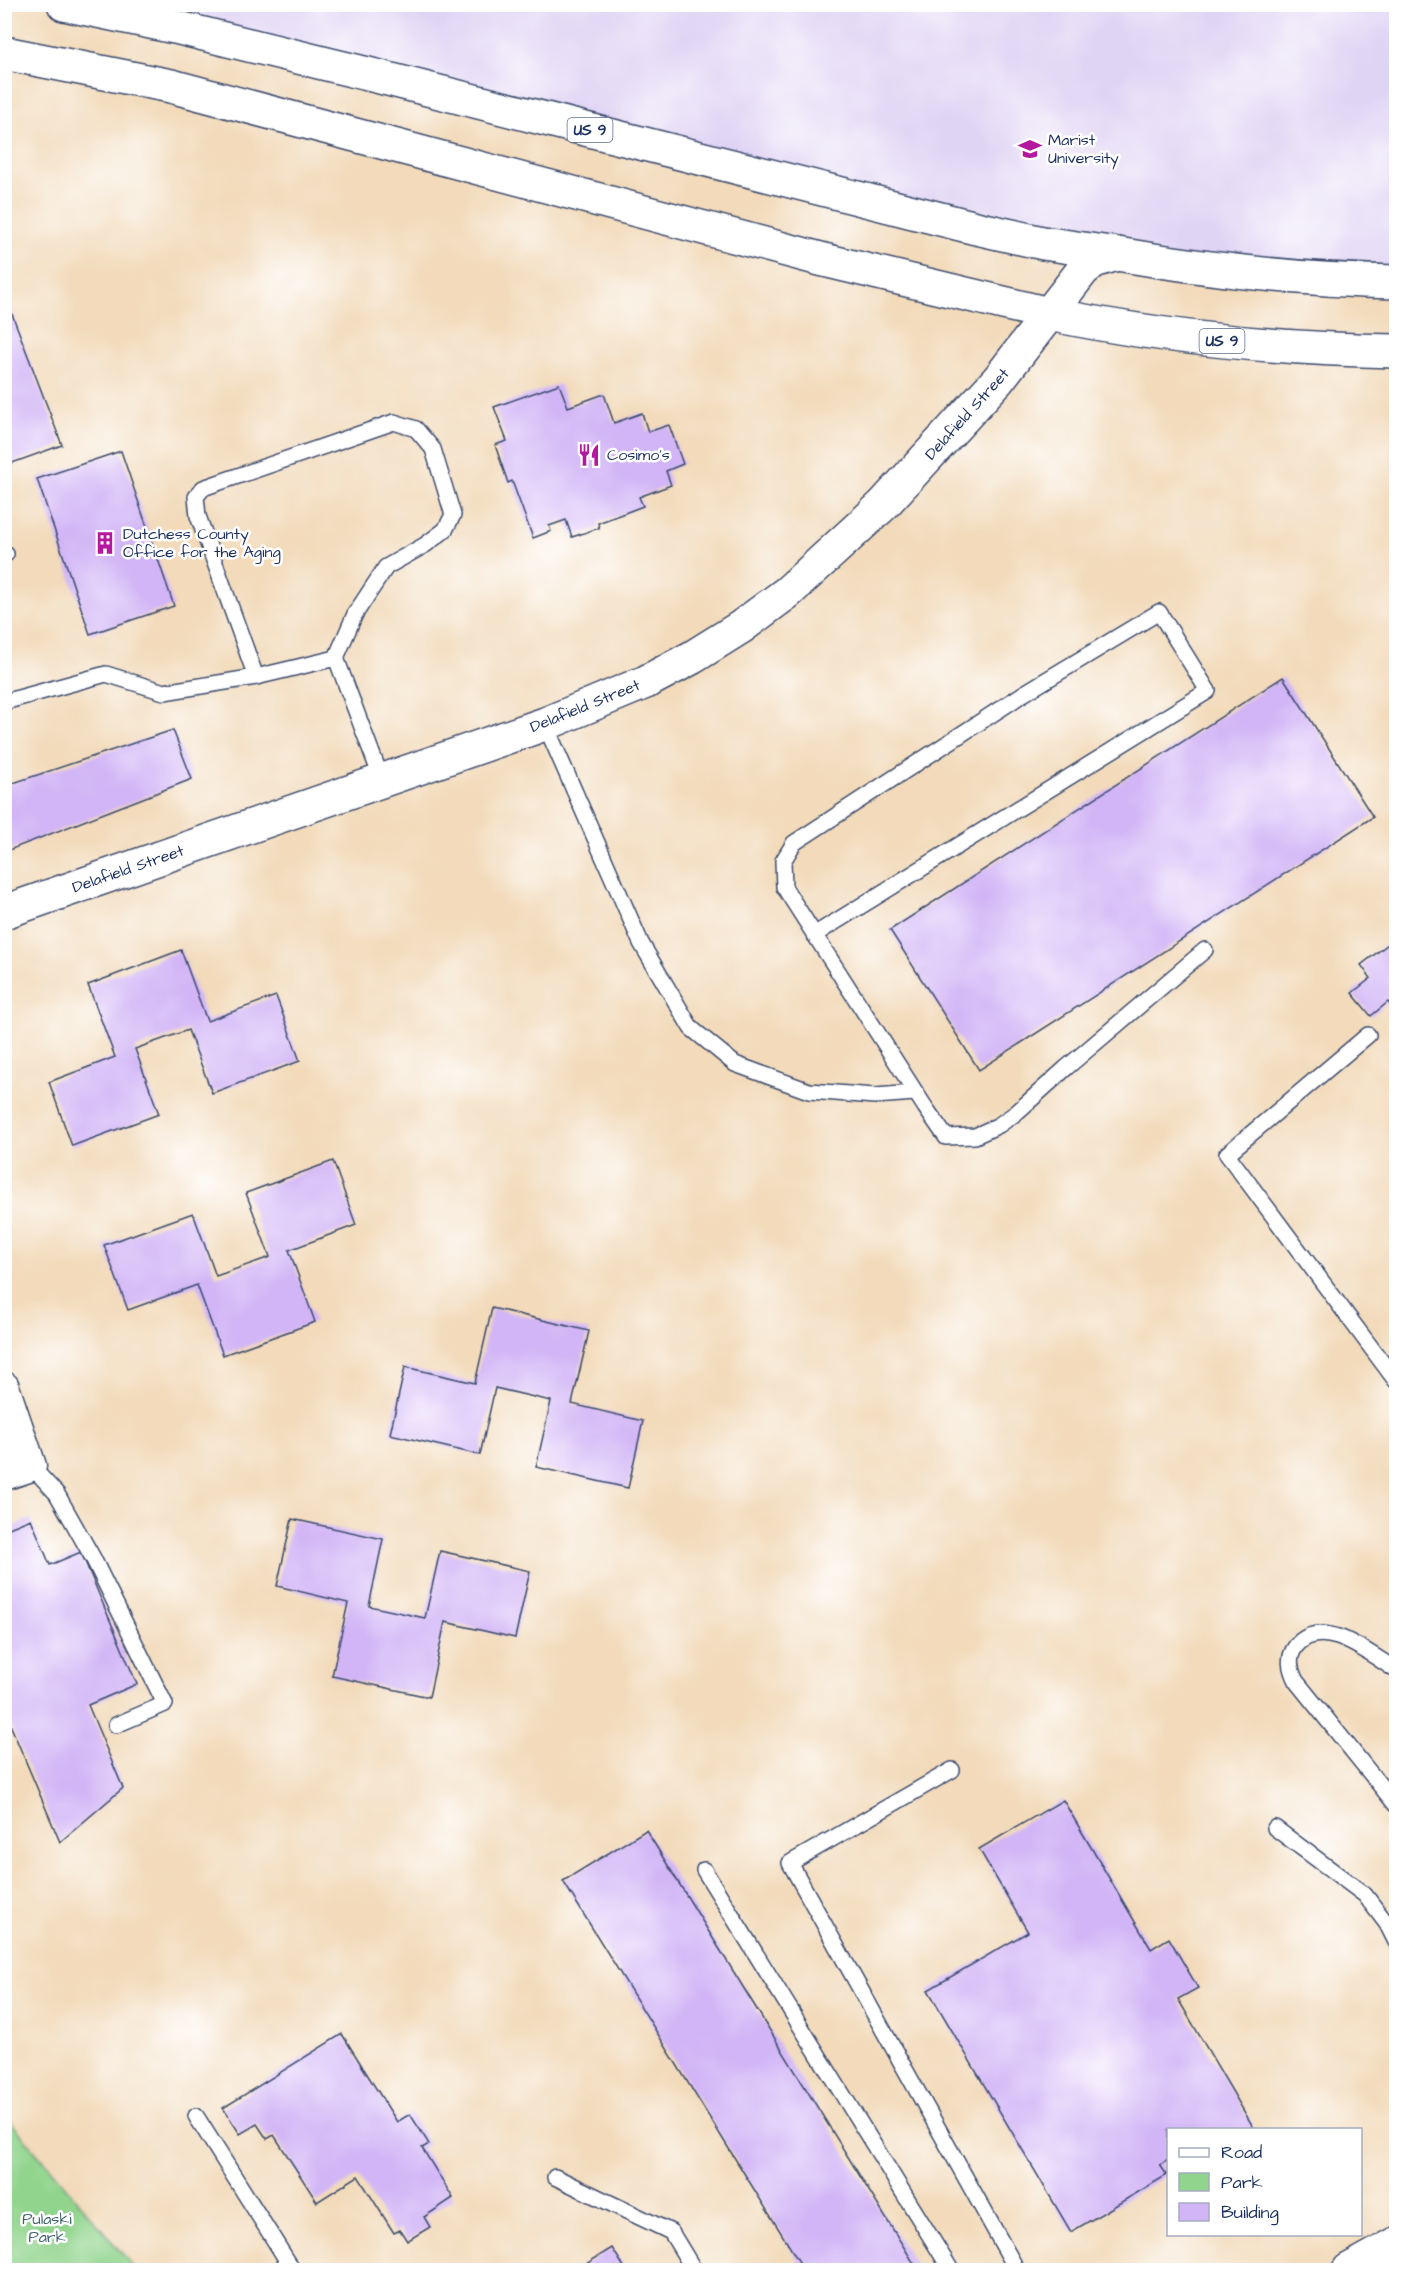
<svg xmlns="http://www.w3.org/2000/svg" width="1401" height="2275" viewBox="0 0 1401 2275" font-family="'Architects Daughter',sans-serif">
  <style>
    .built { fill: #e0d4f4 }
    .green { fill: #91d48d; stroke: #568276; stroke-width: 1.5 }
    .building { fill: #d1b5f6 }
    .lines { fill: none; stroke-linecap: round; stroke-linejoin: round }
    .service-casing { stroke: #3b496c; stroke-width: 18 }
    .minor-casing { stroke: #3b496c; stroke-width: 33 }
    .tertiary-casing { stroke: #3b496c; stroke-width: 36 }
    .primary-casing { stroke: #3b496c; stroke-width: 36 }
    .trunk-casing { stroke: #3b496c; stroke-width: 36 }
    .motorway-casing { stroke: #3b496c; stroke-width: 36 }
    .service { stroke: #fff; stroke-width: 15 }
    .minor { stroke: #fff; stroke-width: 30 }
    .tertiary { stroke: #fff; stroke-width: 33 }
    .primary { stroke: #fff; stroke-width: 33 }
    .trunk { stroke: #fff; stroke-width: 33 }
    .motorway { stroke: #fff; stroke-width: 33 }
    .labels { text-anchor: middle; dominant-baseline: central; stroke-width: 5; stroke-linejoin: round; paint-order: stroke }
    .shield { fill: #fff; stroke: #5f6d8e; stroke-width: 1.5 }
    .shield-label { font-size: 15px; font-weight: bold; fill: #1b2f5e }
    .poi-label { font-size: 16px; fill: #1b2f5e; stroke: #fff; text-anchor: start }
    .street-label { font-size: 16px; fill: #1b2f5e; stroke: #fff }
    .park-label { font-size: 16px; fill: #3e616c; stroke: #fff }
  </style>
  <rect width="100%" height="100%" fill="#fff"/>
  <filter id="ink" filterUnits="userSpaceOnUse"><feTurbulence type="fractalNoise" baseFrequency=".0167" numOctaves="2"/><feDisplacementMap in="SourceGraphic" scale="12" xChannelSelector="R" yChannelSelector="G"/><feConvolveMatrix kernelMatrix="1 2 1 2 8 2 1 2 1" color-interpolation-filters="sRGB"/></filter>
  <filter id="wash" filterUnits="userSpaceOnUse"><feTurbulence type="fractalNoise" baseFrequency=".008" numOctaves="4" result="noise"/><feDisplacementMap in="SourceGraphic" scale="24" xChannelSelector="R" yChannelSelector="G"/><feGaussianBlur stdDeviation="1.35" result="paint"/><feColorMatrix in="noise" values="0 0 0 0 0 0 0 0 0 0 0 0 0 0 0 0 0 1.4 0 .05"/><feComposite in="paint" operator="in"/></filter>
  <g filter="url(#wash)">
    <rect width="100%" height="100%" fill="#f2daba"/>
    <path class="built" d="M56,5H1396V285L1100,255Z"/>
    <path class="green" d="M5,2115L136,2270H5Z"/>
    <g id="blocks">
      <g class="building">
        <path d="M4,293L62,445L4,466Z"/>
        <path d="M559,384L568,407L604,394L614,423L642,413L648,432L669,425L683,464L666,471L671,485L639,497L643,506L598,523L599,528L572,537L566,520L549,526L551,531L533,538L512,481L508,483L495,445L507,441L494,407Z"/>
        <path d="M121,451L174,606L90,634L37,479Z"/>
        <path d="M1283,677L1373,817L979,1070L890,930Z"/>
        <path d="M173,730L192,779L4,852V786Z"/>
        <path d="M1396,938V1012L1388,1002L1371,1016L1352,993L1371,978L1361,965Z"/>
        <path d="M181,950L207,1021L276,996L300,1061L212,1093L188,1030L135,1049L159,1114L72,1146L49,1082L115,1057L88,985Z"/>
        <path d="M333,1161L356,1225L289,1250L315,1322L223,1355L197,1285L128,1310L104,1245L193,1213L216,1276L270,1257L246,1193Z"/>
        <path d="M492,1308L589,1331L572,1404L643,1421L628,1488L536,1467L551,1401L495,1388L480,1455L390,1434L405,1367L475,1383Z"/>
        <path d="M31,1519L50,1565L81,1552L137,1684L88,1705L123,1788L60,1842L4,1710V1530Z"/>
        <path d="M292,1519L383,1539L369,1606L425,1618L440,1551L530,1571L515,1638L445,1622L429,1697L332,1676L348,1603L277,1586Z"/>
        <path d="M1063,1800L1151,1949L1169,1938L1198,1988L1178,1999L1255,2130H1168V2160L1160,2165L1167,2175L1071,2232L928,1990L1028,1932L979,1849Z"/>
        <path d="M646,1830L918,2270H804L563,1881Z"/>
        <path d="M342,2034L397,2122L410,2114L429,2144L422,2148L453,2198L424,2217L430,2227L407,2241L400,2230L394,2233L358,2176L317,2202L274,2135L267,2139L257,2124L240,2134L223,2108Z"/>
        <path d="M612,2248L626,2270H576Z"/>
      </g>
    </g>
  </g>
  <g filter="url(#ink)">
    <use href="#blocks" fill-opacity="0" stroke="#3b496c" stroke-width="1.5"/>
    <g class="lines">
      <g class="service-casing">
        <g id="service">
          <path d="M4,555L6,554"/>
          <path d="M336,658L355,614L386,567L425,545L445,530L453,515L433,449L416,429L394,422L203,488L196,497L198,516L256,677L336,658L382,780"/>
          <path d="M4,702L106,674L164,692L256,677"/>
          <path d="M545,724L641,943L691,1028L735,1064L809,1091L875,1096L915,1093"/>
          <path d="M814,935L1208,691L1159,612L1023,694L794,843L783,861L784,887L925,1107L946,1137L975,1136L999,1125L1016,1113L1066,1068L1205,950"/>
          <path d="M1368,1035L1227,1154L1396,1381"/>
          <path d="M31,1466L57,1494L93,1558L165,1704L116,1725"/>
          <path d="M1396,1670C1371,1655 1322,1614 1296,1646C1287,1658 1290,1669 1296,1681L1396,1805"/>
          <path d="M952,1770L790,1863L1017,2270"/>
          <path d="M1275,1828L1365,1895L1387,1924L1396,1942"/>
          <path d="M704,1870L951,2270"/>
          <path d="M196,2116L293,2270"/>
          <path d="M555,2177L671,2232L694,2270"/>
        </g>
      </g>
      <g class="minor-casing">
        <path id="minor" d="M4,1387L31,1466L4,1475"/>
      </g>
      <g class="tertiary-casing">
        <path id="tertiary" d="M4,912L545,724L646,682L693,657L741,627L788,592L883,505L998,380L1083,270L1094,261L1117,254"/>
      </g>
      <g class="primary-casing">
        <path id="primary" d="M1349,2270L1396,2244"/>
      </g>
      <g class="trunk-casing">
        <g id="trunk">
          <path d="M1117,254C1209,270 1303,280 1396,282"/>
          <path d="M1049,314C1163,338 1280,349 1396,351"/>
        </g>
      </g>
      <g class="motorway-casing">
        <g id="motorway">
          <path d="M64,4L175,27L376,76L976,228L1043,243L1117,254"/>
          <path d="M4,53L171,86L824,260L1049,314"/>
        </g>
      </g>
      <use href="#service" class="service"/>
      <use href="#minor" class="minor"/>
      <use href="#tertiary" class="tertiary"/>
      <use href="#primary" class="primary"/>
      <use href="#trunk" class="trunk"/>
      <use href="#motorway" class="motorway"/>
    </g>
  </g>
  <defs>
    <g id="university-bare" transform="scale(1.8)"><path d="M0-5L7-2L0 1L-7-2ZM-4 1L0 2.5L4 1V4Q0 6-4 4Z" fill="#b5179e" stroke="#fff" stroke-width="2.5" paint-order="stroke"/></g>
    <g id="restaurant-bare" transform="scale(1.8)"><path d="M-5-6h1v4h1v-4h1v4h1v-4h1v5L-1.5 .5V6h-2V.5L-5-1ZM5-6V6H3V1.5H1.5Q1.5-4 5-6Z" fill="#b5179e" stroke="#fff" stroke-width="2.5" paint-order="stroke"/></g>
    <g id="building-bare" transform="scale(1.8)"><path d="M-4-6H4V6H1V3H-1V6H-4ZM-2.5-4.3h1.7v1.8h-1.7ZM.8-4.3h1.7v1.8H.8ZM-2.5-1h1.7V.8h-1.7ZM.8-1h1.7V.8H.8Z" fill="#b5179e" stroke="#fff" stroke-width="2.5" paint-order="stroke"/></g>
  </defs>
  <g fill-rule="evenodd">
    <use href="#university-bare" x="1030" y="149"/>
    <use href="#restaurant-bare" x="589" y="455"/>
    <use href="#building-bare" x="105" y="543"/>
  </g>
  <g class="labels">
    <g class="shield">
      <rect x="567.5" y="118" width="45" height="24" rx="4.5"/>
      <rect x="1199.5" y="329" width="45" height="24" rx="4.5"/>
    </g>
    <g class="shield-label">
      <text x="590" y="130">US 9</text>
      <text x="1222" y="341">US 9</text>
    </g>
    <g class="poi-label">
      <text x="1048" y="140">Marist<tspan x="1048" dy="18">University</tspan></text>
      <text x="607" y="455">Cosimo's</text>
      <text x="123" y="534">Dutchess County<tspan x="123" dy="18">Office for the Aging</tspan></text>
    </g>
    <g class="street-label">
      <text transform="translate(967 414) rotate(-48)">Delafield Street</text>
      <text transform="translate(585 706) rotate(-22)">Delafield Street</text>
      <text transform="translate(128 869) rotate(-19)">Delafield Street</text>
    </g>
    <g class="park-label">
      <text x="47" y="2219">Pulaski<tspan x="47" dy="18">Park</tspan></text>
    </g>
  </g>
  <rect width="1401" height="2275" fill="none" stroke="#fff" stroke-width="24"/>
  <rect x="1167" y="2128" width="195" height="108" fill="#ffffff" stroke="#a4acbf" stroke-width="1.5"/>
  <rect x="1179" y="2148" width="30" height="9" fill="#ffffff" stroke="#a4acbf" stroke-width="1.5"/>
  <text x="1221" y="2158" font-size="18" fill="#1b2f5e">Road</text>
  <rect x="1179" y="2173" width="30" height="18" fill="#91d48d" stroke="#a4acbf" stroke-width="1.5"/>
  <text x="1221" y="2188" font-size="18" fill="#1b2f5e">Park</text>
  <rect x="1179" y="2203" width="30" height="18" fill="#d1b5f6" stroke="#a4acbf" stroke-width="1.5"/>
  <text x="1221" y="2218" font-size="18" fill="#1b2f5e">Building</text>
</svg>
